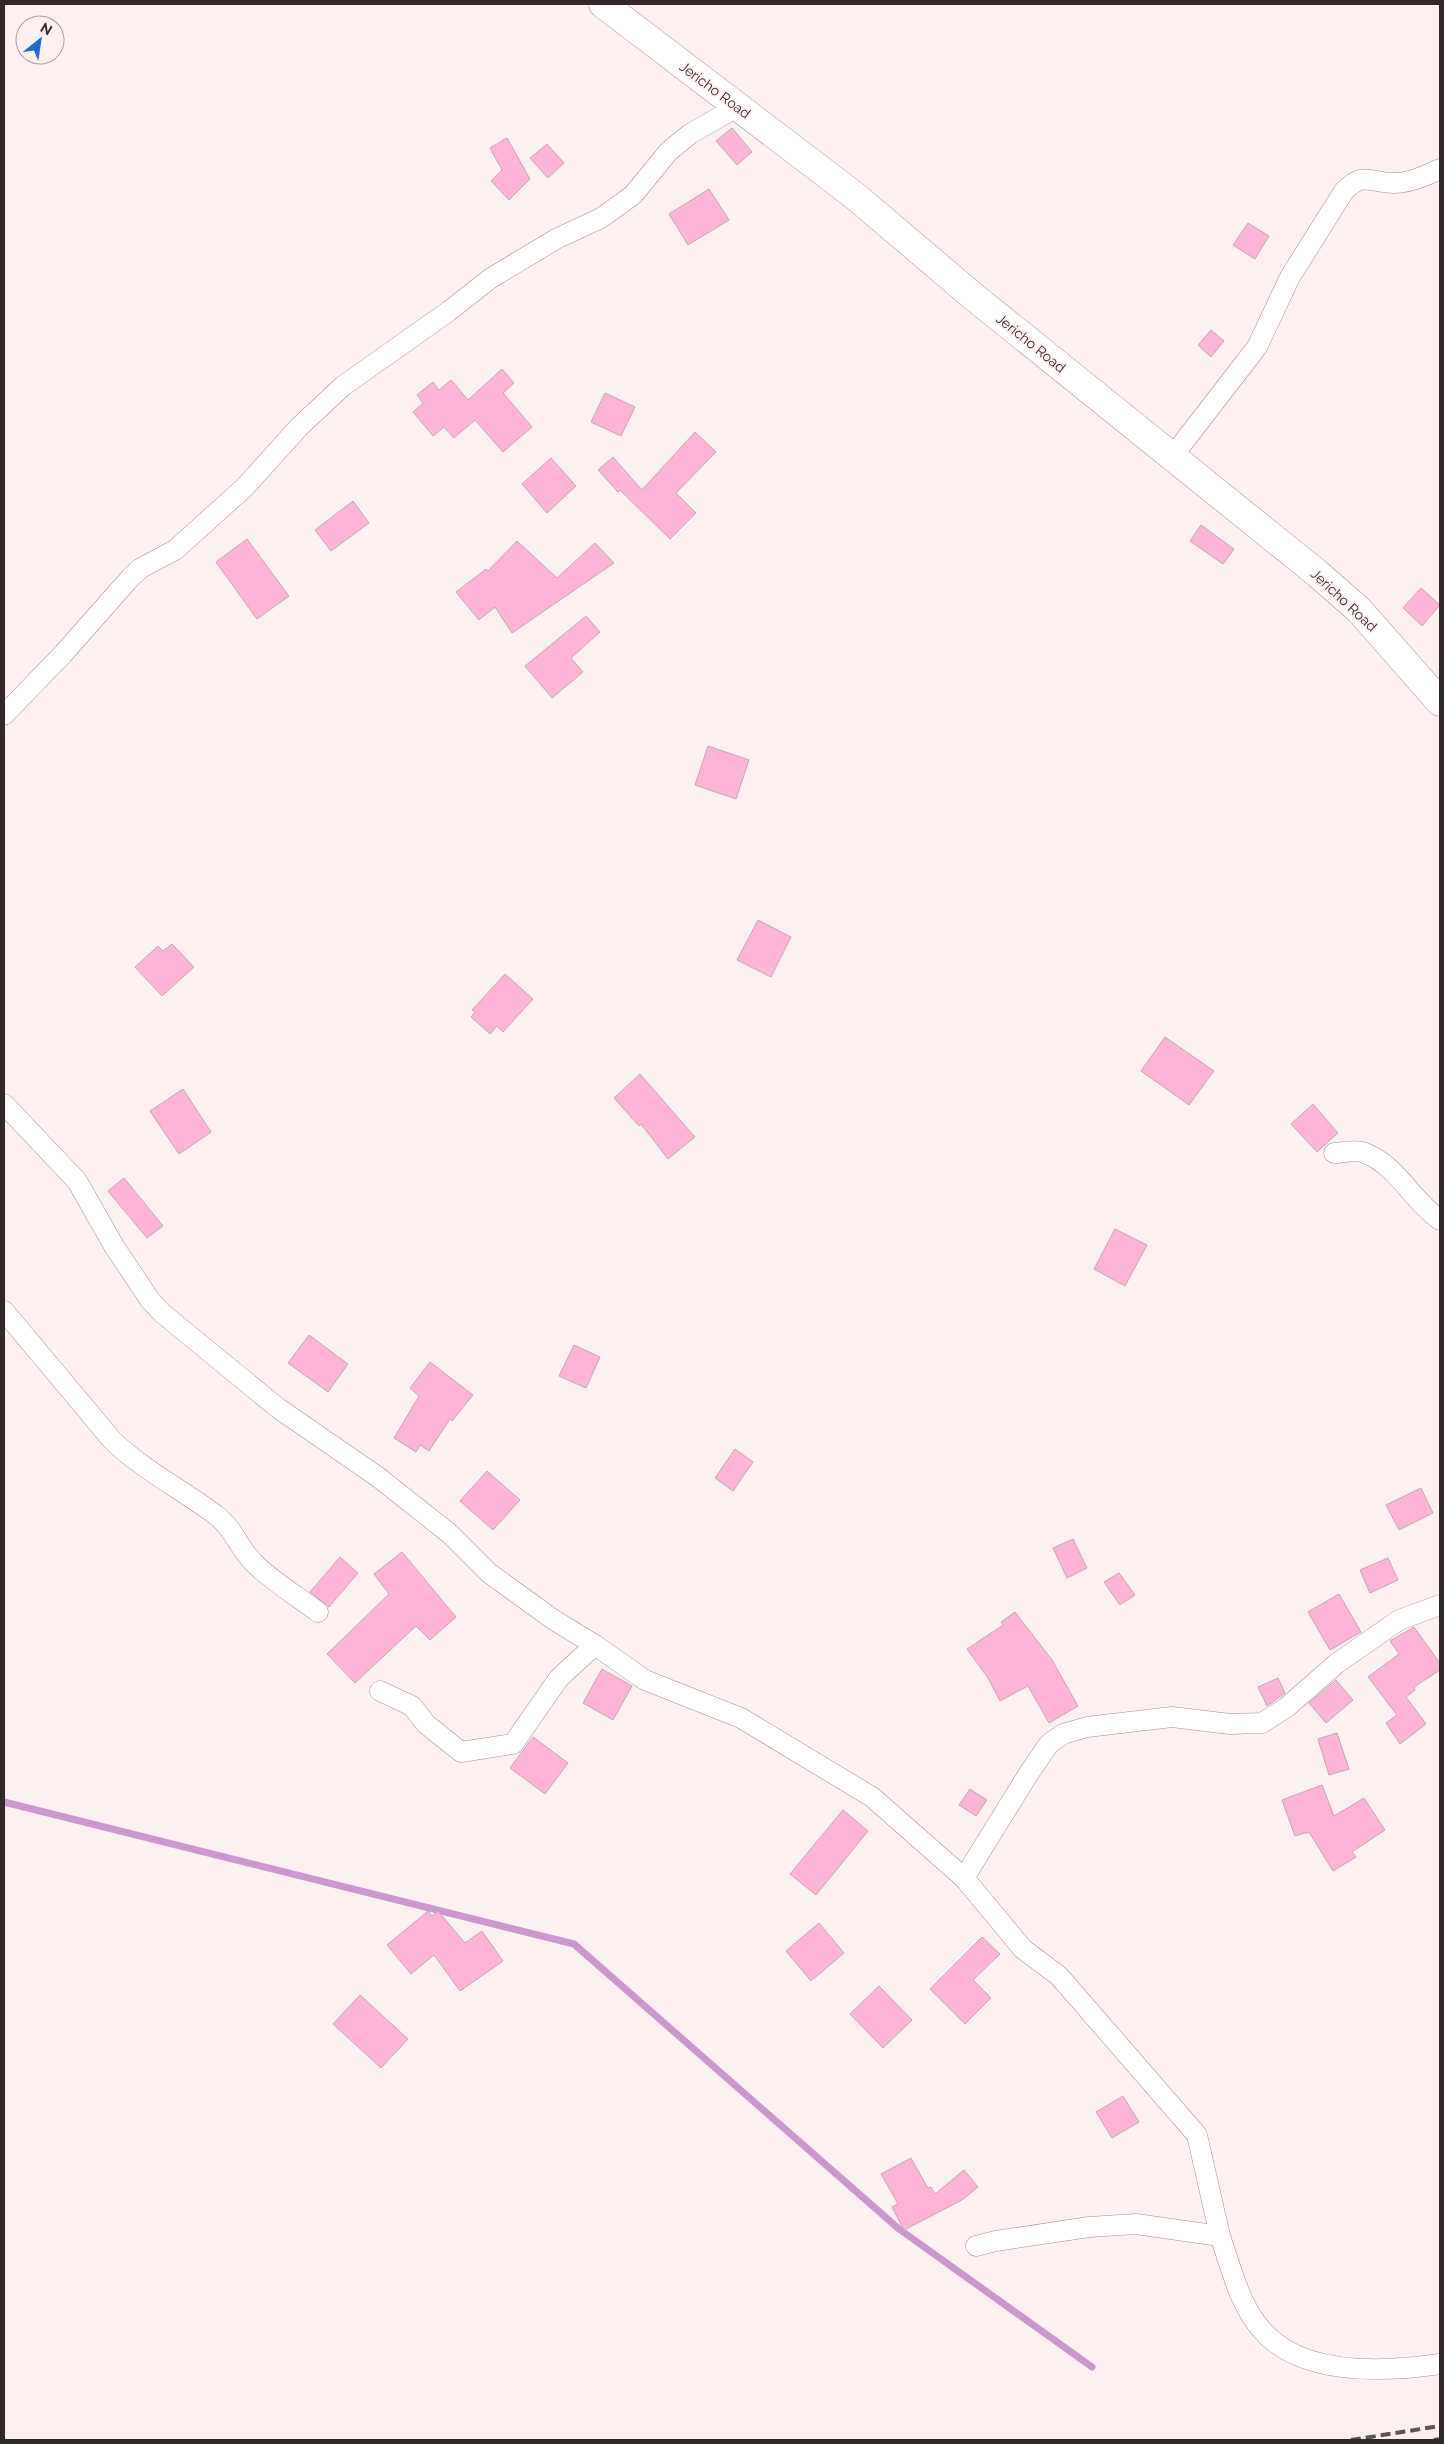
<svg xmlns="http://www.w3.org/2000/svg" width="1444" height="2444" viewBox="0 0 1444 2444" font-family="Raleway,sans-serif">
  <style>
    .lines { fill: none; stroke-linecap: round; stroke-linejoin: round }
    .stream { stroke: #cc97cd; stroke-width: 7 }
    .building { fill: #fdb4d7; stroke: #c2a8b4 }
    .street-casing { stroke: #a98d90; stroke-width: 21 }
    .secondary-casing { stroke: #a98d90; stroke-width: 29 }
    .street { stroke: #fff; stroke-width: 20 }
    .secondary { stroke: #fff; stroke-width: 28 }
    .rail { stroke: #5e5354; stroke-width: 4; stroke-dasharray: 10 5; stroke-linecap: butt }
    .labels { text-anchor: middle; dominant-baseline: central; stroke-width: 4; stroke-linejoin: round; paint-order: stroke }
    .street-label { font-size: 14px; fill: #332829; stroke: #fdf0f1 }
  </style>
  <rect width="100%" height="100%" fill="#fdf0f1"/>
  <g class="lines">
    <path class="stream" d="M4,1802L574,1944L899,2229L1092,2367"/>
  </g>
  <g class="building">
    <path d="M732,128L752,152L737,165L716,141Z"/>
    <path d="M507,138L530,179L509,200L491,181L502,170L490,148Z"/>
    <path d="M547,144L564,163L548,178L530,158Z"/>
    <path d="M709,189L729,220L688,245L669,214Z"/>
    <path d="M1248,223L1269,236L1255,259L1233,245Z"/>
    <path d="M1211,330L1224,341L1211,357L1198,345Z"/>
    <path d="M502,369L514,383L503,393L532,427L503,452L475,420L454,438L444,427L433,436L413,412L423,403L417,395L433,382L439,390L451,380L468,400Z"/>
    <path d="M605,393L635,407L621,436L591,422Z"/>
    <path d="M695,432L716,452L676,493L696,513L670,539L620,490L618,492L598,470L613,457L642,490Z"/>
    <path d="M551,458L576,486L547,513L522,484Z"/>
    <path d="M353,501L369,523L331,551L315,530Z"/>
    <path d="M1201,525L1234,549L1223,564L1190,541Z"/>
    <path d="M247,539L289,596L257,619L216,562Z"/>
    <path d="M517,541L557,578L595,543L614,563L512,633L495,607L479,620L456,592L486,569L488,571Z"/>
    <path d="M1421,588L1440,605L1422,626L1403,608Z"/>
    <path d="M586,616L600,632L571,658L583,672L552,698L525,666Z"/>
    <path d="M708,746L749,760L736,799L695,785Z"/>
    <path d="M758,920L791,937L771,977L737,960Z"/>
    <path d="M172,944L194,967L162,996L135,967L158,946L163,951Z"/>
    <path d="M505,974L533,999L503,1032L497,1026L490,1034L471,1017L475,1012L472,1010Z"/>
    <path d="M1165,1037L1214,1071L1189,1105L1141,1071Z"/>
    <path d="M640,1074L695,1137L668,1159L641,1124L639,1126L614,1098Z"/>
    <path d="M183,1089L211,1132L179,1154L150,1111Z"/>
    <path d="M1313,1104L1338,1133L1317,1152L1291,1124Z"/>
    <path d="M124,1178L163,1226L147,1238L108,1191Z"/>
    <path d="M1115,1229L1147,1245L1125,1286L1094,1269Z"/>
    <path d="M309,1335L348,1364L328,1392L288,1363Z"/>
    <path d="M574,1345L600,1357L586,1388L559,1376Z"/>
    <path d="M430,1362L473,1395L452,1421L450,1419L429,1451L420,1445L416,1452L394,1438L419,1396L410,1388Z"/>
    <path d="M735,1449L753,1462L733,1491L715,1478Z"/>
    <path d="M487,1471L520,1500L493,1530L460,1501Z"/>
    <path d="M1421,1488L1433,1513L1399,1530L1386,1505Z"/>
    <path d="M1073,1539L1087,1568L1067,1578L1053,1548Z"/>
    <path d="M402,1552L456,1617L430,1640L416,1626L355,1683L327,1654L389,1594L374,1574Z"/>
    <path d="M340,1557L358,1573L329,1607L310,1592Z"/>
    <path d="M1388,1558L1398,1580L1370,1593L1360,1570Z"/>
    <path d="M1119,1573L1135,1595L1120,1605L1104,1582Z"/>
    <path d="M1339,1594L1361,1632L1330,1650L1308,1612Z"/>
    <path d="M1015,1612L1052,1660L1078,1706L1049,1723L1028,1686L1000,1701L988,1678L967,1649L1003,1625L1001,1622Z"/>
    <path d="M1414,1627L1440,1663V1670L1414,1687L1415,1690L1406,1697L1426,1724L1400,1744L1386,1723L1397,1715L1368,1677L1399,1654L1390,1641Z"/>
    <path d="M602,1669L632,1686L613,1720L583,1703Z"/>
    <path d="M1278,1678L1285,1693L1267,1706L1258,1687Z"/>
    <path d="M1336,1680L1353,1700L1326,1723L1309,1703Z"/>
    <path d="M1337,1733L1349,1769L1329,1775L1318,1739Z"/>
    <path d="M533,1737L568,1763L545,1794L510,1768Z"/>
    <path d="M1322,1785L1334,1816L1364,1798L1385,1830L1352,1852L1356,1857L1333,1871L1309,1832L1295,1836L1282,1800Z"/>
    <path d="M970,1789L987,1800L976,1816L959,1805Z"/>
    <path d="M843,1810L868,1831L816,1895L790,1874Z"/>
    <path d="M428,1911L432,1916L438,1911L465,1943L482,1931L503,1961L460,1991L434,1955L411,1974L387,1945Z"/>
    <path d="M819,1923L844,1953L811,1981L786,1951Z"/>
    <path d="M982,1937L1000,1954L973,1980L991,1998L965,2024L930,1989Z"/>
    <path d="M879,1986L912,2020L883,2048L850,2014Z"/>
    <path d="M360,1995L408,2039L381,2068L333,2024Z"/>
    <path d="M1123,2096L1139,2122L1112,2138L1096,2112Z"/>
    <path d="M911,2158L928,2188L931,2187L935,2194L964,2170L978,2187L962,2200L904,2230L892,2207L898,2204L881,2174Z"/>
  </g>
  <g class="lines">
    <g class="street-casing">
      <g id="street">
        <path d="M1172,457L1257,347L1290,277L1344,191C1365,170 1370,184 1395,183C1410,183 1427,175 1440,169"/>
        <path d="M4,715L63,654L131,577L141,568L175,550L245,487L299,427L343,386L449,311L491,278L556,239L601,218L633,195L669,151L690,134L737,107"/>
        <path d="M4,1104L77,1181L114,1246L150,1300L162,1313L278,1408L378,1477L450,1534L489,1573L554,1620L595,1645"/>
        <path d="M1334,1153C1342,1153 1357,1149 1365,1153C1398,1166 1412,1201 1440,1220"/>
        <path d="M4,1311L112,1440C144,1471 183,1490 217,1516C236,1531 238,1548 254,1563C273,1582 297,1596 318,1612"/>
        <path d="M380,1691L412,1706L426,1724L461,1752L513,1744L559,1678L595,1645L645,1680L741,1718L872,1797L964,1878L1023,1949L1059,1976L1197,2135L1220,2236L1136,2224L1089,2227L996,2241L976,2246"/>
        <path d="M964,1878L1029,1773L1049,1744L1063,1734L1087,1727L1172,1717L1230,1724L1262,1723L1287,1707L1336,1664L1399,1620L1440,1605"/>
        <path d="M1220,2236C1231,2267 1239,2304 1261,2329C1301,2377 1385,2372 1440,2364"/>
      </g>
    </g>
    <g class="secondary-casing">
      <path id="secondary" d="M603,4L855,196L974,297L1318,574L1359,610L1440,702"/>
    </g>
    <use href="#street" class="street"/>
    <use href="#secondary" class="secondary"/>
    <g class="rail">
      <path d="M1351,2440L1440,2426"/>
      <path d="M1434,2440L1440,2439"/>
    </g>
  </g>
  <g class="labels">
    <g class="street-label">
      <text transform="translate(715 90) rotate(37)">Jericho Road</text>
      <text transform="translate(1031 343) rotate(39)">Jericho Road</text>
      <text transform="translate(1344 600) rotate(43)">Jericho Road</text>
    </g>
  </g>
  <rect width="1444" height="2444" fill="none" stroke="#332829" stroke-width="10"/>
  <g transform="translate(40 40) rotate(30)"><circle r="24" fill="#fdf0f1" stroke="#aca0a1"/>
  <path d="M0-4L9 19L0 12L-9 19Z" fill="#1d6ad5"/>
  <text y="-8" font-size="14" font-weight="bold" text-anchor="middle" fill="#332829">N</text>
  </g>
</svg>
